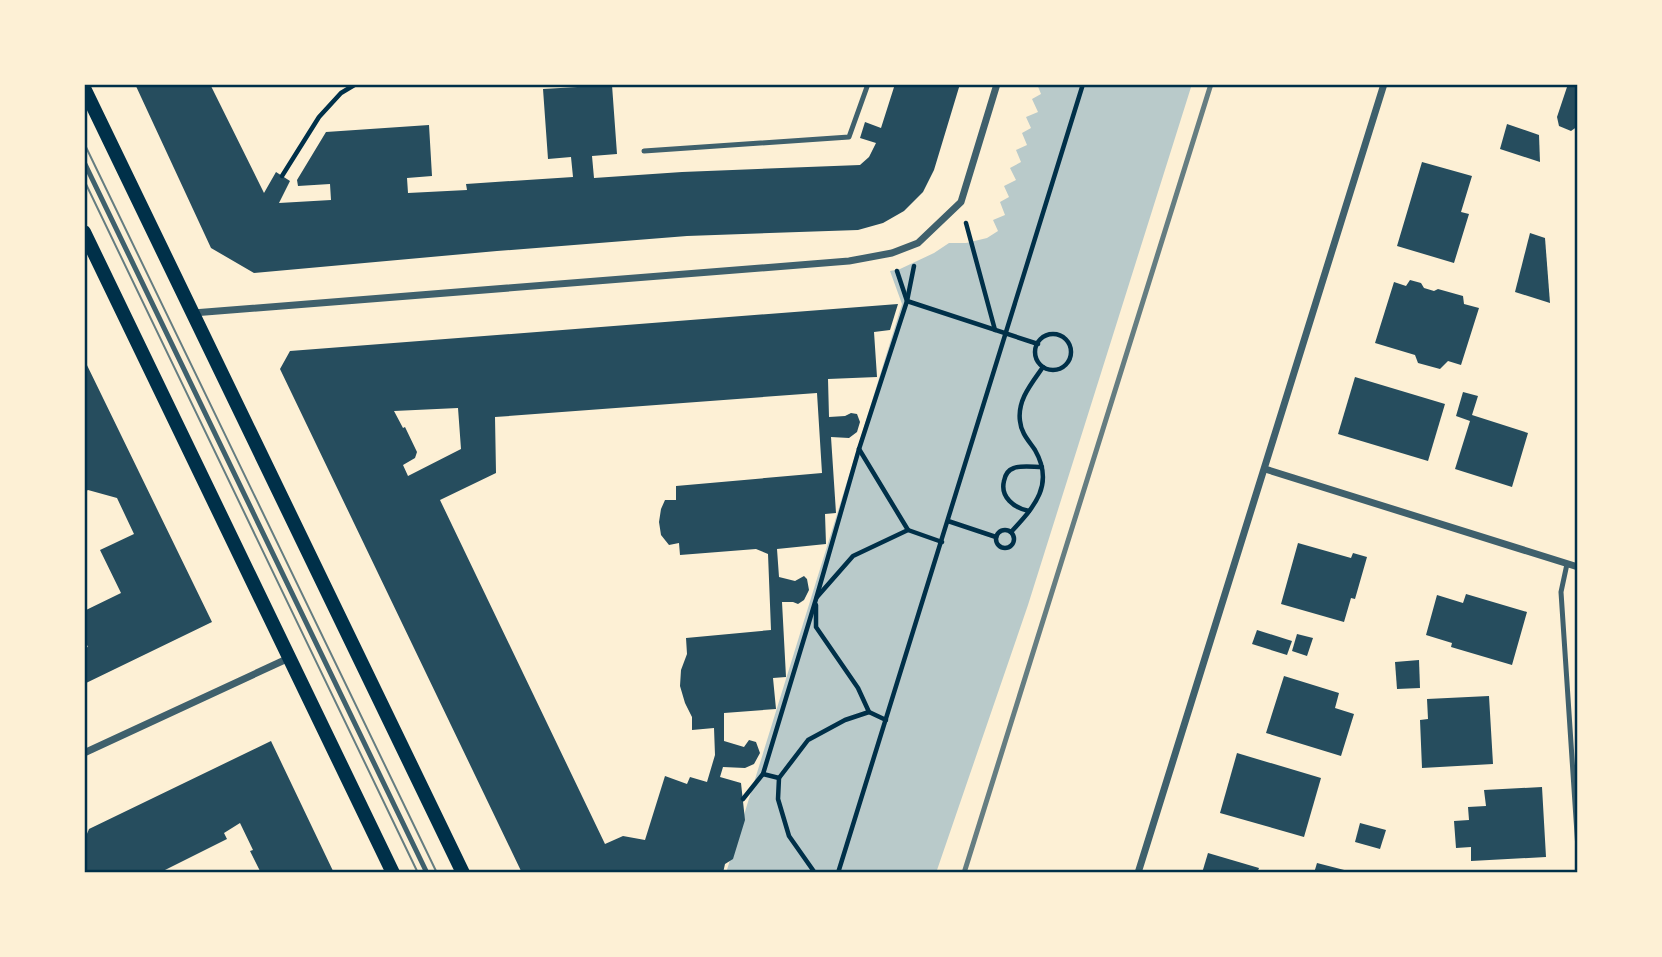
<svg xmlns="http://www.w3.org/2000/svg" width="1662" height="957" viewBox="0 0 1662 957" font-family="Cabin,sans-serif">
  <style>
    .green { fill: #b9caca }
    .building { fill: #264d5e; fill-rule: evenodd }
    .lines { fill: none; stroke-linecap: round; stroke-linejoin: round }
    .path { stroke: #003049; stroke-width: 4.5 }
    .service { stroke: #3f606c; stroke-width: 5 }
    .minor { stroke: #3f606c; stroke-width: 7 }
    .secondary { stroke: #003049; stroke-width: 14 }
    .tram { stroke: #657d81; stroke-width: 2 }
    .rail { stroke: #657d81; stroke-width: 5 }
    .neatline { fill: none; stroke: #003049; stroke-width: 2.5 }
  </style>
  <rect width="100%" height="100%" fill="#fdf0d5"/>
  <path class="green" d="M1037,84H1192L1028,605L936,873H726L902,304L890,271L900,269L934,253L949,243H966L987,238L998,231L993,220L1005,215L1000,202L1009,197L1004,186L1016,180L1010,168L1021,162L1016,150L1027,145L1022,133L1031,128L1026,117L1038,112L1032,99L1041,94Z"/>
  <g class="building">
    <path d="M135,84H210L264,193L276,172L290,181L279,203L331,200L330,184L298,186L297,180L326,132L429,125L432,176L407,178L408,193L467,190L466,184L573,177L571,157L548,159L543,89L612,85L617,154L592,156L594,178L682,172L860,165L869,157L876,143L860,138L865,122L881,128L895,84H960L934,170L923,192L904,211L883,223L858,230L687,236L497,251L254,273L211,248Z"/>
    <path d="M1568,84H1578V126L1571,131L1559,126L1557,117Z"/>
    <path d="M1507,124L1539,135L1540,162L1500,149Z"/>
    <path d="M1422,162L1472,176L1461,212L1469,214L1454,263L1397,246Z"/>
    <path d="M1530,233L1545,238L1550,303L1515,292Z"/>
    <path d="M1410,280L1421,283L1424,288L1434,291L1438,289L1463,296L1464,304L1479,308L1461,365L1448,361L1440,369L1418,363L1415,355L1375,343L1394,282L1406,286Z"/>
    <path d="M898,304L890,330L874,332L877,377L828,379L829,417L845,416L851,413L857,414L860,422L857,432L849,438L831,437L836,513L825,514L826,544L777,549L779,577L795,581L804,576L807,579L809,590L804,600L798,604L793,602H782L786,677L773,678L776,709L724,713V741L744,747L749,740L756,742L760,753L754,764L745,768L723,767L720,777L741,783L745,820L733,859L725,864L723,873H522L280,369L290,351ZM817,393L822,473L676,486V500H665L661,509L659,522L661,535L669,545L679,543L680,555L756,549L768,554L771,630L686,638L687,654L681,670L680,686L685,703L692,717V730L714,728L715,755L707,782L690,777L687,784L665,776L645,840L623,836L605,844L440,500L496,473L495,417ZM458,408L461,449L408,476L403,465L415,458L417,452L405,427L403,428L394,411Z"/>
    <path d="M84,359L212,622L84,684V648L88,647L84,639V611L121,593L100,550L134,534L117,498L88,490L84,492Z"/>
    <path d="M1355,377L1445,404L1428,461L1338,434Z"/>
    <path d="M1463,392L1478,396L1472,415L1528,433L1512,487L1455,469L1470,421L1456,416Z"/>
    <path d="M1298,543L1351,558L1353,553L1367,557L1355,599L1351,598L1344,622L1281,604Z"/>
    <path d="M1466,594L1527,612L1512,665L1451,647L1452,643L1426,635L1437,595L1463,603Z"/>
    <path d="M1257,630L1292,641L1287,655L1252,644Z"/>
    <path d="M1297,634L1313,638L1307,656L1292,651Z"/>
    <path d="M1419,660L1420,688L1397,689L1395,662Z"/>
    <path d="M1284,676L1339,693L1335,708L1354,714L1341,756L1266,733Z"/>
    <path d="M1489,696L1493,764L1422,768L1420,720L1428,719L1427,699Z"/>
    <path d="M271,741L334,873H261L250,851L253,850L240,823L224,833L227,839L159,873H84V841L89,829Z"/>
    <path d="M1237,753L1321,778L1304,837L1220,813Z"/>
    <path d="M1542,787L1546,857L1471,861V847L1456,848L1454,821L1469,820L1468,807L1486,806L1484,790Z"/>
    <path d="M1360,823L1386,830L1380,849L1355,842Z"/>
    <path d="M1208,853L1259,868L1257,873H1202Z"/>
    <path d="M1317,863L1352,872V873H1314Z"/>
  </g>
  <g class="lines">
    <g class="path">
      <path d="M282,176L319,117L341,93L356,84"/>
      <path d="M966,223L995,330"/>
      <path d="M897,271L907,301L1038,344"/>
      <circle cx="1053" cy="352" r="18"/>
      <path d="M859,449L908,530L942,542"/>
      <path d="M1029,511C1014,508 1000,497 1004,481C1005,475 1008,470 1014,468C1021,465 1034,467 1042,467"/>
      <path d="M948,521L996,537"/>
      <circle cx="1005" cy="539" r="9"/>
      <path d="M1011,532C1034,507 1055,485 1035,450C1029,441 1021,433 1020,421C1017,400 1032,383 1043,367"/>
      <path d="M817,597L853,556L908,530"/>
      <path d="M816,605V627L858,688L869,712L886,720"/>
      <path d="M763,774L779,778"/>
      <path d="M743,799L763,774L816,599L859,449L907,301L914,266"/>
      <path d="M815,873L789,836L778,799L779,778L808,740L845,720L869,712"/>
      <path d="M838,873L1083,84"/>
    </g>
    <g class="service">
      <path d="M644,151L849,137L868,84"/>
      <path d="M84,162L427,873"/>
      <path d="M1567,564L1561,592L1578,849"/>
    </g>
    <g class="minor">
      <path d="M193,313L849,261L892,253L918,243L961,202L997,84"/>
      <path d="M1265,469L1578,567"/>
      <path d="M84,753L289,658"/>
      <path d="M1138,873L1384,84"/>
    </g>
    <g class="secondary">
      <path d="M84,88L463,873"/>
      <path d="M84,232L393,873"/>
    </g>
    <g class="tram">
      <path d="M84,143L437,873"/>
      <path d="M84,180L418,873"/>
    </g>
    <path class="rail" d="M964,873L1211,84"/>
  </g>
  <rect width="1662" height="957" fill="none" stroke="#fdf0d5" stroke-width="172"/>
  <rect x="86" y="86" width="1490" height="785" class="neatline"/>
</svg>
